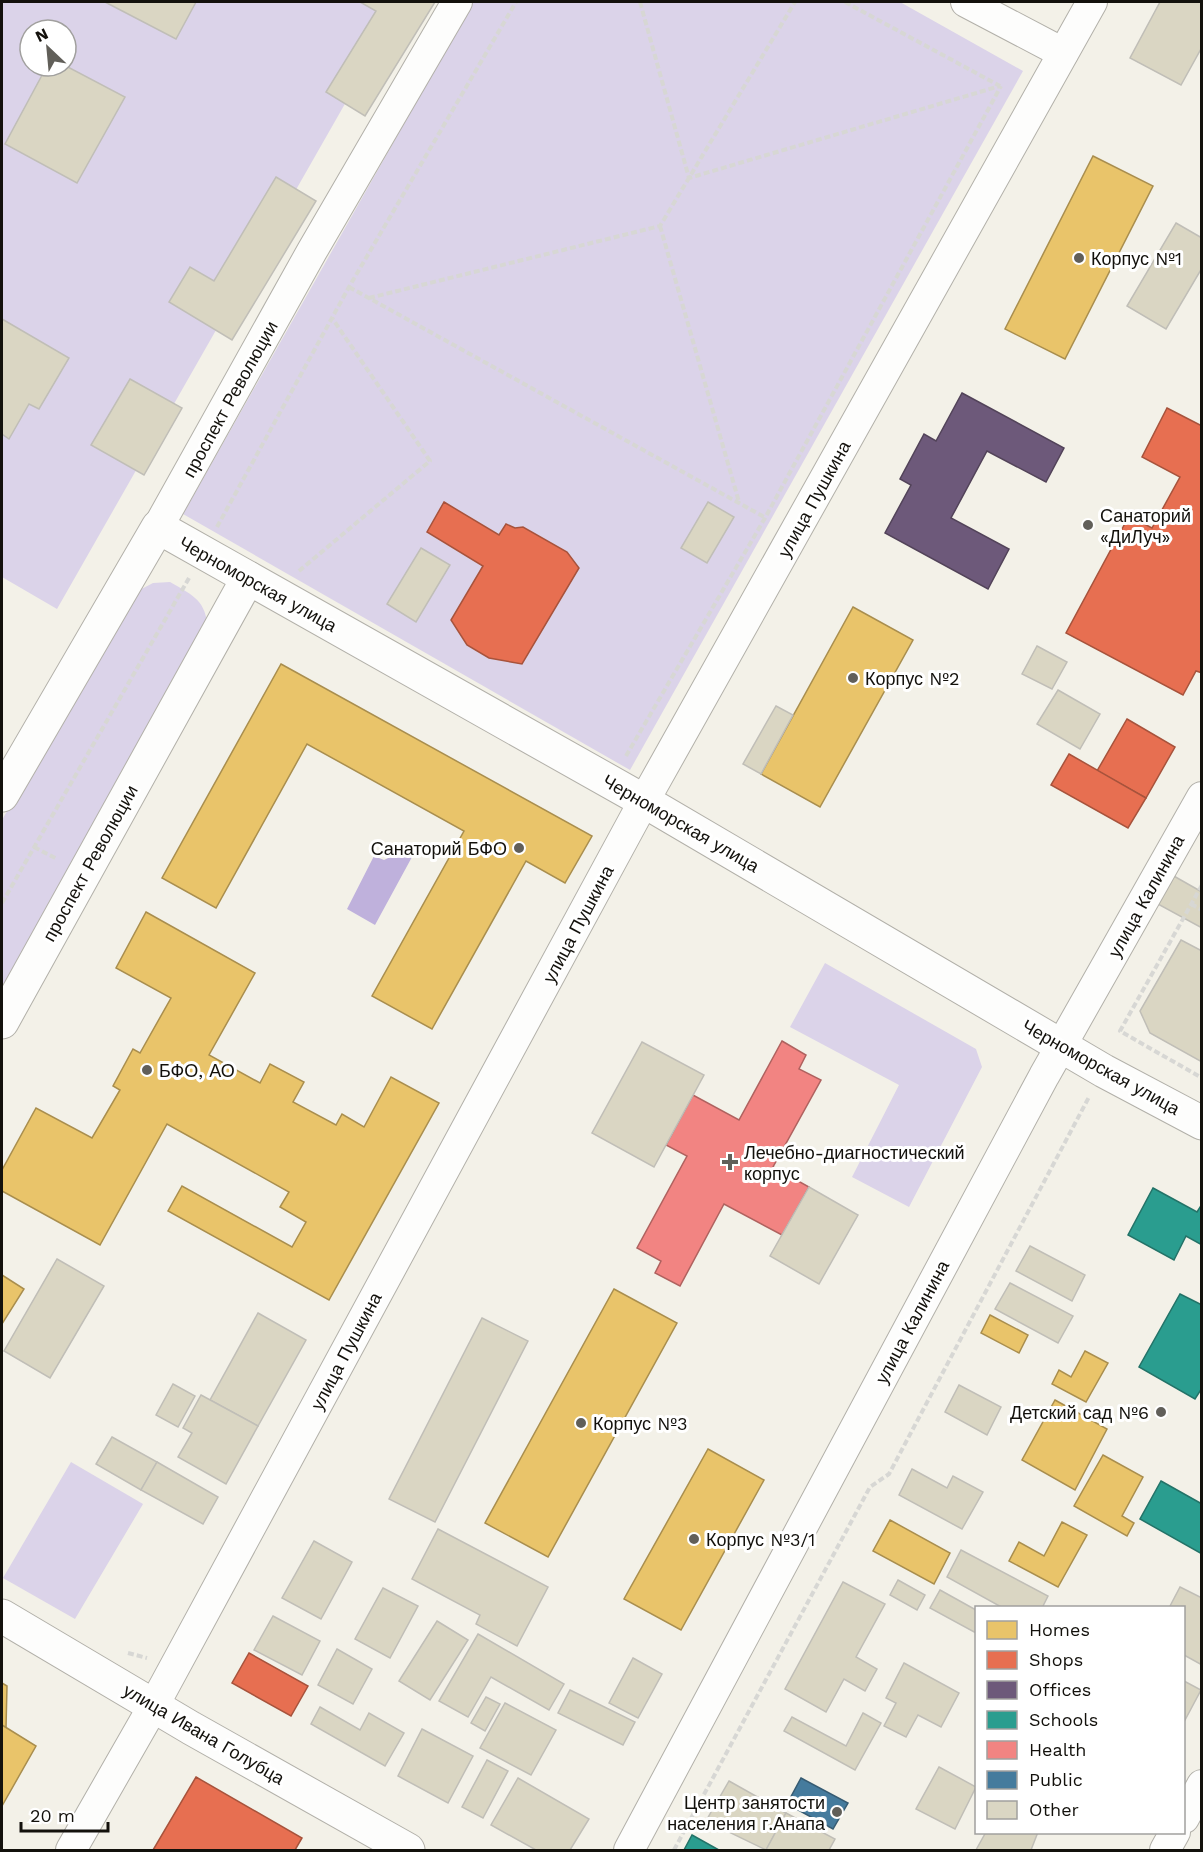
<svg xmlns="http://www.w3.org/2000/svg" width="1203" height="1852" viewBox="0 0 1203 1852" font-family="'Work Sans',sans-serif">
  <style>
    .green { fill: #dbd3e9; fill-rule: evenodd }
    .water { fill: #bfb1dc }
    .homes { fill: #e9c46a; stroke: #a98e4e; stroke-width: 1.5 }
    .shops { fill: #e76f51; stroke: #a7533c; stroke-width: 1.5 }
    .offices { fill: #6d597a; stroke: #524359; stroke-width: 1.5 }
    .schools { fill: #2a9d8f; stroke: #237368; stroke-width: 1.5 }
    .health { fill: #f28482; stroke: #af625f; stroke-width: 1.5 }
    .public { fill: #457b9d; stroke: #365b72; stroke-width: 1.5 }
    .building { fill: #dad6c3; stroke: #c0beb7; stroke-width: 1.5 }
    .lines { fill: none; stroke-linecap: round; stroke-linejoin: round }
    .street-casing { stroke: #b2b0a9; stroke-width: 32 }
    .secondary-casing { stroke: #b2b0a9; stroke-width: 35 }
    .path { stroke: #d7d7d4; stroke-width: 4; stroke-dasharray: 6 3; stroke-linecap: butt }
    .street { stroke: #fdfdfc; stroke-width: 30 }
    .secondary { stroke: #fdfdfc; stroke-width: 33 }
    .poi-dot { fill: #615f59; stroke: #fff; stroke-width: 2 }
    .labels { text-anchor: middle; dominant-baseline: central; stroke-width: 6; stroke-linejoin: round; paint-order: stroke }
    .poi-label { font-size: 18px; fill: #13110c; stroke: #fff; text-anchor: start }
    .street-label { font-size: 18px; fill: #13110c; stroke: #fff }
  </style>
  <rect width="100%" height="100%" fill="#f3f1e8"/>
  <g class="green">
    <path d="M2,2H403L57,609L2,577ZM30,30H66V66H30Z"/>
    <path d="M473,2H900L1023,71L630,770L183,514Z"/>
    <path d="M170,582C194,596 206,600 208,630L2,993V820L130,595L153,583Z"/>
    <path d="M825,963L976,1049L982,1067L909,1207L852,1177L899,1085L790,1027Z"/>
    <path d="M71,1462L143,1504L75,1619L3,1578Z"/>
  </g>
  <path class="water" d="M407,849L412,857L375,925L347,909L374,856L384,860Z"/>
  <g class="homes">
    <path d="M1093,156L1153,186L1065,359L1005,329Z"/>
    <path d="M853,607L913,640L820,807L761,774Z"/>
    <path d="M281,664L592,836L565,883L526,861L432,1029L372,996L464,831L307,744L216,908L162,878Z"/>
    <path d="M146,912L255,973L209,1055L260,1083L270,1064L304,1082L293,1102L336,1125L342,1114L364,1127L391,1077L439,1103L329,1300L168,1211L182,1186L292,1247L306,1222L280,1207L289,1192L167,1124L100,1245L2,1191V1170L36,1108L92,1138L120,1090L113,1086L133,1049L140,1053L171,998L116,968Z"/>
    <path d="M2,1275L24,1289L2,1324Z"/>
    <path d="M614,1289L677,1323L548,1557L485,1523Z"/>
    <path d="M990,1315L1028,1335L1019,1353L981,1333Z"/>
    <path d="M1085,1351L1108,1363L1086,1402L1052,1384L1059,1370L1071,1377Z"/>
    <path d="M1055,1400L1107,1429L1075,1490L1022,1460Z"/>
    <path d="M708,1449L764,1480L681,1630L624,1599Z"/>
    <path d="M1103,1455L1143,1477L1122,1516L1134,1523L1127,1536L1074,1506Z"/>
    <path d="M890,1520L950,1553L934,1584L873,1551Z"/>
    <path d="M1062,1522L1087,1535L1058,1587L1009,1561L1019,1542L1044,1556Z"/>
    <path d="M2,1683L7,1686L6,1728L2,1725Z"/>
    <path d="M2,1725L36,1746L2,1806Z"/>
  </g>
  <g class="shops">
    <path d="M1167,408L1202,426V673L1196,671L1183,695L1066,633L1129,516L1152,528L1180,477L1142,457Z"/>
    <path d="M444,502L499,535L506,524L515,528L523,527L567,552L579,568L522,664L489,658L467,645L451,620L483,566L427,532Z"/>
    <path d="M1127,719L1175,747L1146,798L1097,771Z"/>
    <path d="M1069,754L1146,798L1128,828L1051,785Z"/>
    <path d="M249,1653L308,1686L291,1716L232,1683Z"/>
    <path d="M196,1777L302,1838L295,1850H153Z"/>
  </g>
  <path class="offices" d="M962,393L1064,448L1046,482L987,451L951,518L1009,549L988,589L885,533L911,485L900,479L924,434L936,441Z"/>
  <g class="schools">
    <path d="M1153,1188L1197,1212L1202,1204V1245L1186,1236L1174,1260L1128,1235Z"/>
    <path d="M1180,1294L1202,1305V1388L1195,1399L1139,1367Z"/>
    <path d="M1161,1481L1202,1504V1554L1140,1519Z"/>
    <path d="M692,1835L719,1850H684Z"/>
  </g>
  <path class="health" d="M782,1041L806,1055L799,1069L821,1080L773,1167L809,1187L782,1235L724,1204L680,1286L655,1273L661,1261L637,1248L687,1156L666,1145L693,1095L739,1120Z"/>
  <path class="public" d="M801,1778L848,1803L833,1829L787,1804Z"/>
  <g class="building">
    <path d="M105,2H196L176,39Z"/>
    <path d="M360,2H435L365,116L326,92L376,11Z"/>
    <path d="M1160,2H1202V47L1181,85L1130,58Z"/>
    <path d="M47,66H66L125,97L77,183L5,144Z"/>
    <path d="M276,177L316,201L232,340L169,302L190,267L214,281Z"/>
    <path d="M1176,223L1202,238V268L1166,329L1127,306Z"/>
    <path d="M2,319L69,358L39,409L29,404L9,439L2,434Z"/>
    <path d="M130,379L182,408L144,475L91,445Z"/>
    <path d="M708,502L734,517L707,563L681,548Z"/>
    <path d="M421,548L450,565L416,622L387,604Z"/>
    <path d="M1037,646L1067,662L1052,689L1022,674Z"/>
    <path d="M1058,690L1100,714L1080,749L1037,724Z"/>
    <path d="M776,706L793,715L761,774L743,764Z"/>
    <path d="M1172,875L1202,892V928L1156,903Z"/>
    <path d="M1181,940L1202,951V1062L1150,1033L1140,1011Z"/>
    <path d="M642,1042L704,1075L654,1167L592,1133Z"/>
    <path d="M809,1187L858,1215L819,1284L770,1256Z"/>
    <path d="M1030,1246L1085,1275L1072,1301L1016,1271Z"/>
    <path d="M57,1259L104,1286L50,1378L4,1351Z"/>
    <path d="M1010,1283L1073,1316L1058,1343L995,1309Z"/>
    <path d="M258,1313L306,1340L258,1426L210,1400Z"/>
    <path d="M482,1318L528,1341L435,1522L389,1499Z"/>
    <path d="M173,1384L195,1396L178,1427L156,1415Z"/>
    <path d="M959,1385L1001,1407L987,1435L945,1412Z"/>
    <path d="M201,1395L258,1426L226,1484L178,1457L192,1433L183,1428Z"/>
    <path d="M112,1437L157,1462L141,1490L96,1464Z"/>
    <path d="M157,1462L218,1497L203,1524L141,1490Z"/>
    <path d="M912,1469L947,1488L953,1476L983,1492L962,1529L899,1495Z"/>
    <path d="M438,1529L548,1587L517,1646L476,1624L480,1615L412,1579Z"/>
    <path d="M314,1541L352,1562L321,1619L282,1598Z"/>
    <path d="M961,1550L1048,1596L1042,1608H1003L947,1577Z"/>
    <path d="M898,1580L925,1595L917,1610L890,1595Z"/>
    <path d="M843,1582L885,1604L856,1657L877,1669L865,1691L844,1679L826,1712L785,1689Z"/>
    <path d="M1180,1587L1202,1598V1665L1184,1655V1608H1169Z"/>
    <path d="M383,1588L418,1606L390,1658L355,1639Z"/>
    <path d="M940,1590L976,1610V1633L930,1608Z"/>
    <path d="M273,1616L320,1641L302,1675L254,1650Z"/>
    <path d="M437,1621L468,1640L430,1700L399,1681Z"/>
    <path d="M478,1634L564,1684L549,1710L491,1677L468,1717L439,1701Z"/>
    <path d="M337,1649L372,1669L353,1704L318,1685Z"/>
    <path d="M633,1658L662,1674L638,1718L609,1703Z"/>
    <path d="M904,1663L959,1693L941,1727L918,1715L906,1737L884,1726L896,1703L886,1698Z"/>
    <path d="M1184,1681L1201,1690L1184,1722Z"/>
    <path d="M570,1690L635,1722L623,1745L558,1713Z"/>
    <path d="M486,1697L500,1704L485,1731L471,1723Z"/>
    <path d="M505,1703L556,1730L531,1775L480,1748Z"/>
    <path d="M320,1707L360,1730L369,1713L404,1733L385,1766L311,1724Z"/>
    <path d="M863,1713L881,1723L855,1770L784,1731L792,1717L846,1746Z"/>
    <path d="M422,1729L473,1756L448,1803L398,1776Z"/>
    <path d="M487,1760L508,1771L483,1818L462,1807Z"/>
    <path d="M939,1767L976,1787L955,1829L916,1809Z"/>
    <path d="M518,1778L589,1819L570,1850H536L491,1825Z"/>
    <path d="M729,1781L786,1813L766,1850L706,1821Z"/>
    <path d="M786,1813L835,1839L829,1850H766Z"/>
    <path d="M986,1832H1038L1031,1850H976Z"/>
  </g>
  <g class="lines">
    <g class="street-casing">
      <g id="street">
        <path d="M966,2L1063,53"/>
        <path d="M158,527L312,251L457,2"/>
        <path d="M1184,1818L1202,1785"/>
        <path d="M71,1850L154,1705L644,801L1092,2"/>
        <path d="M629,1850L1044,1076L1202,797"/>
        <path d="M1165,1850L1175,1832"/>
      </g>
    </g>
    <g class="secondary-casing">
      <g id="secondary">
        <path d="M2,795L158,527L644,801L1104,1071L1202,1123"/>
        <path d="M2,1022L248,578"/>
        <path d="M2,1616L191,1728L408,1850"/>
      </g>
    </g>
    <g class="path">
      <path d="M640,2L689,178L1000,86"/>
      <path d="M845,2L1000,86"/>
      <path d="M660,226L739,502"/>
      <path d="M349,287L766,518"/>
      <path d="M369,298L660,226L795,2"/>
      <path d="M217,527L349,287L516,2"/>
      <path d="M299,571L430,461L332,318"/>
      <path d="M626,756L765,518L1001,86"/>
      <path d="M34,847L57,859"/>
      <path d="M1202,885L1120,1031L1202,1078"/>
      <path d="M2,903L189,578"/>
      <path d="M1191,904L1202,910"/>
      <path d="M128,1653L147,1658"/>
      <path d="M674,1850L870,1487L889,1474L1089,1097"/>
    </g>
    <use href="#street" class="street"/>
    <use href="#secondary" class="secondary"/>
  </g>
  <g class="poi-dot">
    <circle cx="1079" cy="258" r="6"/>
    <circle cx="1088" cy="525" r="6"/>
    <circle cx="853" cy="678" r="6"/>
    <circle cx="519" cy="848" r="6"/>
    <circle cx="147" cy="1070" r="6"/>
    <path d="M727 1153h6v6h6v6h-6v6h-6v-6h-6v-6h6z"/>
    <circle cx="1161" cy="1412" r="6"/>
    <circle cx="581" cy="1423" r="6"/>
    <circle cx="694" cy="1539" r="6"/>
    <circle cx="837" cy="1812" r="6"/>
  </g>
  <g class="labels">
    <g class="poi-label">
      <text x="1091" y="258">Корпус №1</text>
      <text x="1100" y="515">Санаторий<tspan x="1100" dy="21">«ДиЛуч»</tspan></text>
      <text x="865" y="678">Корпус №2</text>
      <text x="507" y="848" text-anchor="end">Санаторий БФО</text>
      <text x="159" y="1070">БФО, АО</text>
      <text x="744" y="1152">Лечебно-диагностический<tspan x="744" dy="21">корпус</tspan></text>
      <text x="1149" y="1412" text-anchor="end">Детский сад №6</text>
      <text x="593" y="1423">Корпус №3</text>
      <text x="706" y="1539">Корпус №3/1</text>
      <text x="825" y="1802" text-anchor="end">Центр занятости<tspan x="825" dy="21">населения г.Анапа</tspan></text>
    </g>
    <g class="street-label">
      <text transform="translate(230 399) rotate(-61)">проспект Революции</text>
      <text transform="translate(814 499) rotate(-61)">улица Пушкина</text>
      <text transform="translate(258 584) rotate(29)">Черноморская улица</text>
      <text transform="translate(681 823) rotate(30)">Черноморская улица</text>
      <text transform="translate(90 863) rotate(-61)">проспект Революции</text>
      <text transform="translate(1146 896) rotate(-61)">улица Калинина</text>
      <text transform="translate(578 924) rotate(-62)">улица Пушкина</text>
      <text transform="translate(1101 1067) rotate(29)">Черноморская улица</text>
      <text transform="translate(912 1322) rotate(-62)">улица Калинина</text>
      <text transform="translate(346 1351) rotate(-62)">улица Пушкина</text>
      <text transform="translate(204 1734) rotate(30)">улица Ивана Голубца</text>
    </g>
  </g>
  <rect width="1203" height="1852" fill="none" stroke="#13110c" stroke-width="6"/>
  <rect x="975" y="1606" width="210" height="228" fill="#ffffff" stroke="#a1a09e" stroke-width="1.5"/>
  <rect x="987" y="1621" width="30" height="18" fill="#e9c46a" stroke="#a1a09e" stroke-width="1.5"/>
  <text x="1029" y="1636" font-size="18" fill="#13110c">Homes</text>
  <rect x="987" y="1651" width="30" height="18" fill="#e76f51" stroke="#a1a09e" stroke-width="1.5"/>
  <text x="1029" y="1666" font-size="18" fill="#13110c">Shops</text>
  <rect x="987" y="1681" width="30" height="18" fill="#6d597a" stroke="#a1a09e" stroke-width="1.5"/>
  <text x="1029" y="1696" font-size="18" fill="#13110c">Offices</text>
  <rect x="987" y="1711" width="30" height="18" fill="#2a9d8f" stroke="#a1a09e" stroke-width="1.5"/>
  <text x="1029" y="1726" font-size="18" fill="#13110c">Schools</text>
  <rect x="987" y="1741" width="30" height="18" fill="#f28482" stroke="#a1a09e" stroke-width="1.5"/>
  <text x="1029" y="1756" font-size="18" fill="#13110c">Health</text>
  <rect x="987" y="1771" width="30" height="18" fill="#457b9d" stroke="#a1a09e" stroke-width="1.5"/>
  <text x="1029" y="1786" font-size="18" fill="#13110c">Public</text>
  <rect x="987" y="1801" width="30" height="18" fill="#dad6c3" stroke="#a1a09e" stroke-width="1.5"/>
  <text x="1029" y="1816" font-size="18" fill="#13110c">Other</text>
  <g transform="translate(48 48) rotate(334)"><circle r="28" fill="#ffffff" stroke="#a1a09e" stroke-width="1.5"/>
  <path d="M0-4.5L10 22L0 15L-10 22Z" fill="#615f59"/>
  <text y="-9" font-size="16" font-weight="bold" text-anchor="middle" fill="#13110c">N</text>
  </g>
  <path d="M21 1822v9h87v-9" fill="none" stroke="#13110c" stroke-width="3"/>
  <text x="30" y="1822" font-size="18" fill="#13110c" stroke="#ffffff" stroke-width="4.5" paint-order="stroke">20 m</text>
</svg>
